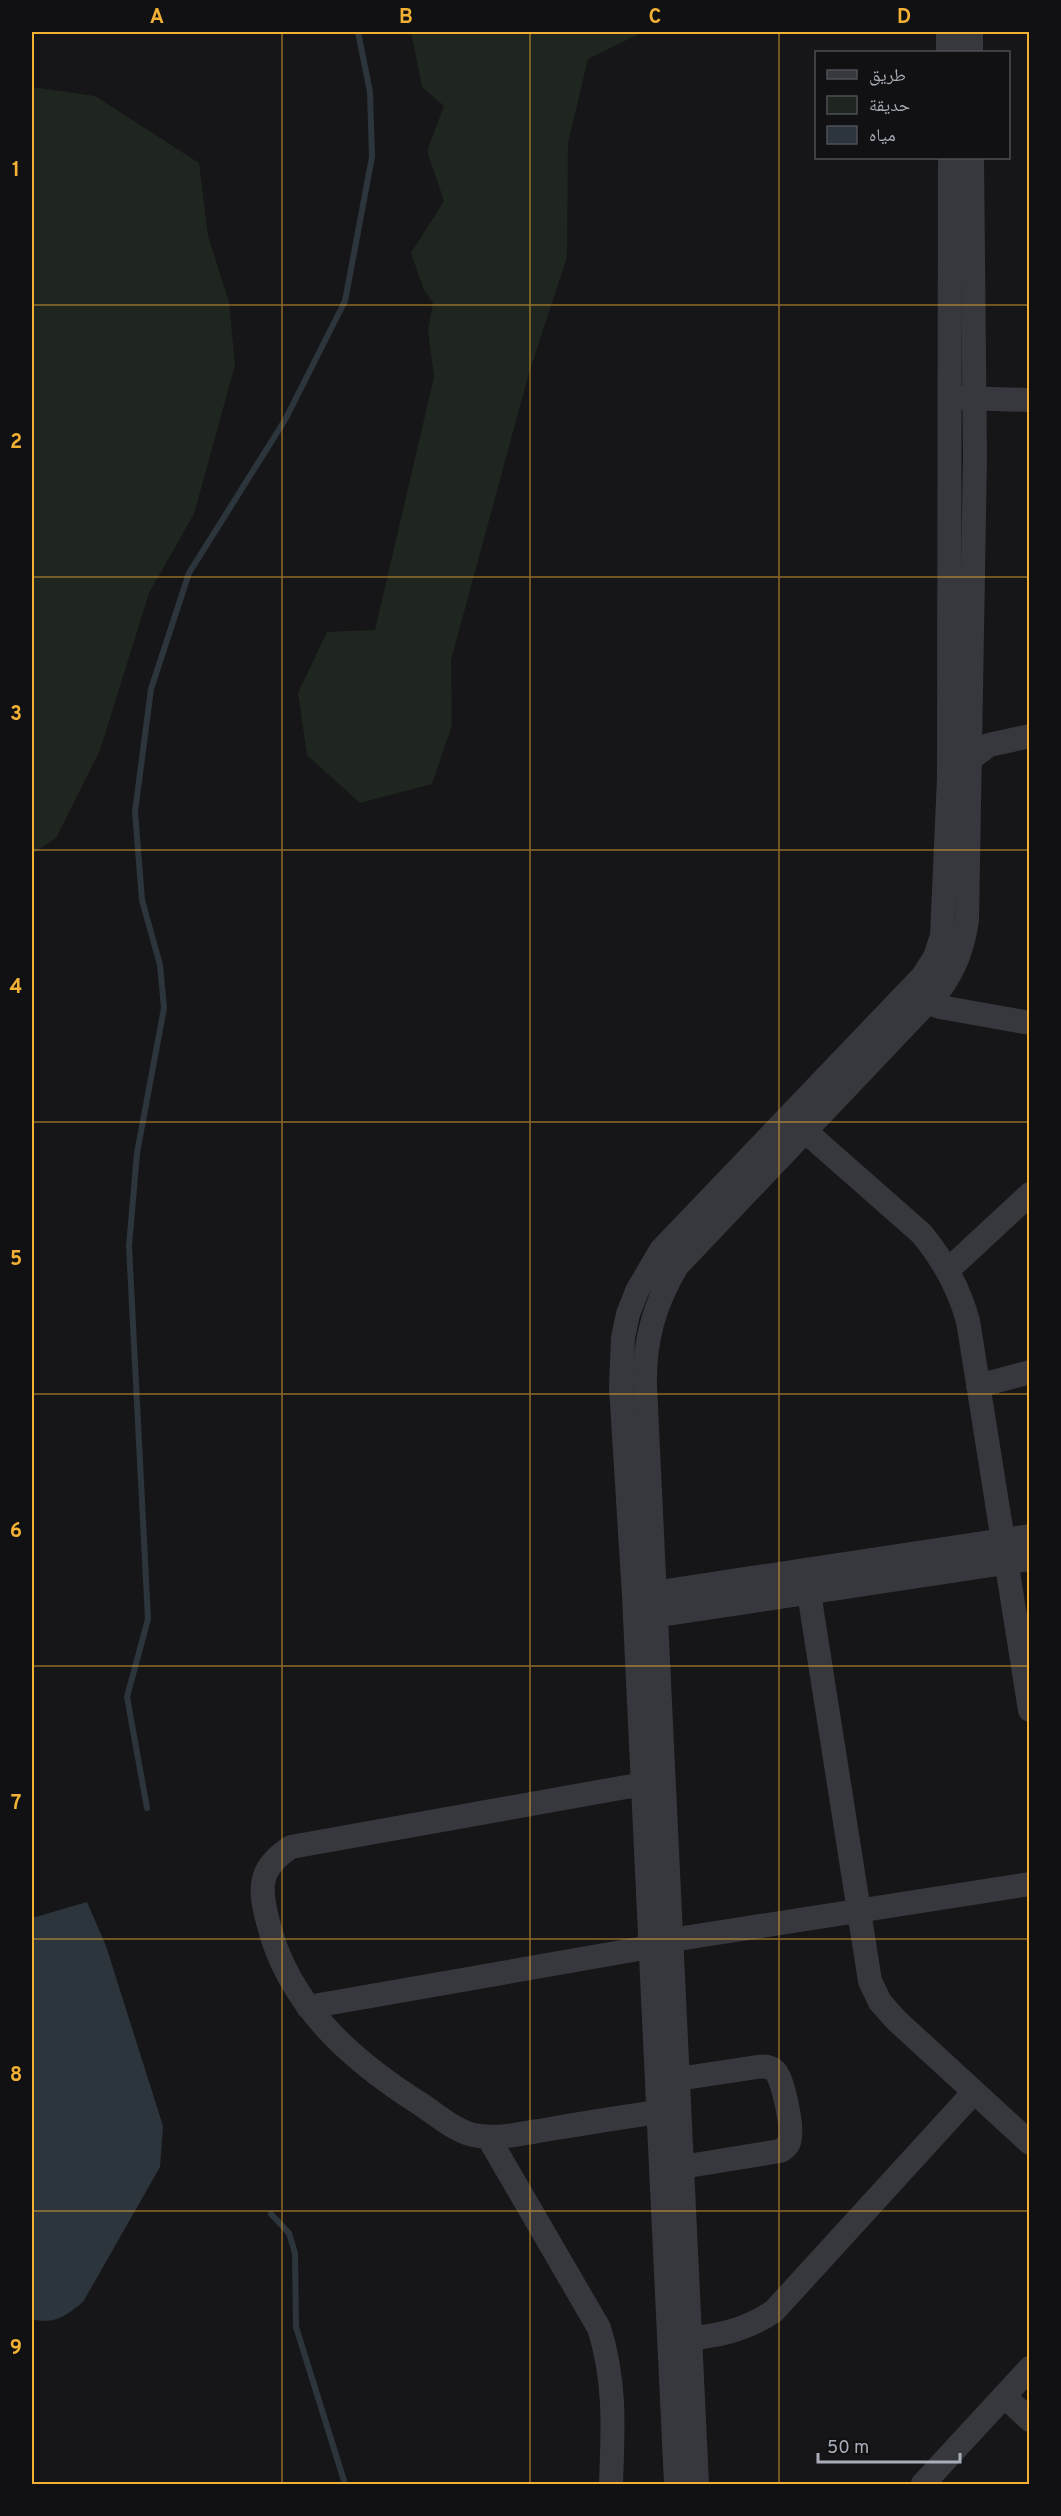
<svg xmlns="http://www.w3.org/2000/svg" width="1061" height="2516" viewBox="0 0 1061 2516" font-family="Overpass,'Noto Naskh Arabic',sans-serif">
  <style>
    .green { fill: #1e261f }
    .water { fill: #2c353c }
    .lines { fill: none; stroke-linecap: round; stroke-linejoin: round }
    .stream { stroke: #2c353c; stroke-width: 6 }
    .minor { stroke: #37383d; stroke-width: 24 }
    .grid { fill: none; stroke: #f2b134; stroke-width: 1.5; stroke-opacity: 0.55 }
    .neatline { fill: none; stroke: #f2b134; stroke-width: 2 }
    .grid-label { font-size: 20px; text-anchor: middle; font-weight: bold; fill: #f2b134 }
  </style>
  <rect width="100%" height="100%" fill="#161618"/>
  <g class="green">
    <path d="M411,32H643L588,59L568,143L567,257L529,373L451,660L452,725L432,784L360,803L307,755L298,693L327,632L375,630L434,377L428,330L433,303L424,290L411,253L444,201L427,151L444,106L422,87Z"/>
    <path d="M32,87L95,96L199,163L208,236L229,302L235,365L194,514L149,593L100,750L56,838L32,854Z"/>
  </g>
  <path class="water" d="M87,1902L106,1946L163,2126L160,2167L83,2302C66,2316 54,2325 32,2319V1918Z"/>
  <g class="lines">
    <g class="stream">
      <path d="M147,1808L127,1697L148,1619L129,1246L137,1153L164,1008L160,965L142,900L135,812L151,689L189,573L285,420L345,301L372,157L370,92L358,32"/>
      <path d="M271,2214L289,2233L295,2253L296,2327L345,2484"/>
    </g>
    <g class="minor">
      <path d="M948,32V52"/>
      <path d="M971,32V52"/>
      <path d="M960,398L1030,400"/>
      <path d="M962,765L989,745L1030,736"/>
      <path d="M915,998L940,1007L1030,1023"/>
      <path d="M805,1131L922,1234C944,1261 959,1288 968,1321L1030,1710"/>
      <path d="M948,1270L1030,1194"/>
      <path d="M978,1386L1030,1372"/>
      <path d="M809,1593L870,1981L880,2002L896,2020L1030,2143"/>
      <path d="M640,1595L1030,1536"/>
      <path d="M640,1618L1030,1559"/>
      <path d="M643,1784L291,1847C258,1868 259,1888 268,1922C288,2005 352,2061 422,2105C438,2116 454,2130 473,2135C498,2140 525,2133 550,2129C586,2123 622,2117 658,2112"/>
      <path d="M671,1940L1030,1884"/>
      <path d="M308,2007L650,1947"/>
      <path d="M678,2079L757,2067C763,2066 770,2066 775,2071C783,2078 792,2125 790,2136C790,2143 786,2148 780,2151L682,2167"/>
      <path d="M488,2137L599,2328C616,2382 613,2429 611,2484"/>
      <path d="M674,2341C711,2336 743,2333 774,2311L974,2092"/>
      <path d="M1004,2396L1030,2420"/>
      <path d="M676,2484L634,1596L621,1387L623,1338L628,1314L637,1291L661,1250L923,976L935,957L942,936L949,778L950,158"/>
      <path d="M697,2484L645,1386C644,1341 654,1305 677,1266L941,988C956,966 963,947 967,920L975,457L972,158"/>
      <path d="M923,2484L1030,2368"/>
    </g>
  </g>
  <path class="grid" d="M282,32V2484M530,32V2484M779,32V2484M32,305H1030M32,577H1030M32,850H1030M32,1122H1030M32,1394H1030M32,1666H1030M32,1939H1030M32,2211H1030"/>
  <rect width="1061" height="2516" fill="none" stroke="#111113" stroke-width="66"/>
  <rect x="815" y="51" width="195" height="108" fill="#111113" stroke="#4d4f55" stroke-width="1.5"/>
  <rect x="827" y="70" width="30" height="9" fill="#37383d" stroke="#4d4f55" stroke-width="1.5"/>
  <text x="869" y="81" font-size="18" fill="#a8adb8">طريق</text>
  <rect x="827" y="96" width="30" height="18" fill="#1e261f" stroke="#4d4f55" stroke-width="1.5"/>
  <text x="869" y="111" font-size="18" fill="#a8adb8">حديقة</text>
  <rect x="827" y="126" width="30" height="18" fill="#2c353c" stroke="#4d4f55" stroke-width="1.5"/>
  <text x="869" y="141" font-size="18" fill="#a8adb8">مياه</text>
  <path d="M818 2453v9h142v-9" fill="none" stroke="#a8adb8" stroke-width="3"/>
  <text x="827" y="2453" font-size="18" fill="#a8adb8" stroke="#111113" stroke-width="4.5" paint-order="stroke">50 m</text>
  <rect x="33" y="33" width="995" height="2450" class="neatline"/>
  <g class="grid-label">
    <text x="157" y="23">A</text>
    <text x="406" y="23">B</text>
    <text x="655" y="23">C</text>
    <text x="904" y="23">D</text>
    <text x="16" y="176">1</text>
    <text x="16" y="448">2</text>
    <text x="16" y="720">3</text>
    <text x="16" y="993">4</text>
    <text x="16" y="1265">5</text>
    <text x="16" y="1537">6</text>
    <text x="16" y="1809">7</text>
    <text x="16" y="2081">8</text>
    <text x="16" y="2354">9</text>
  </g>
</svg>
